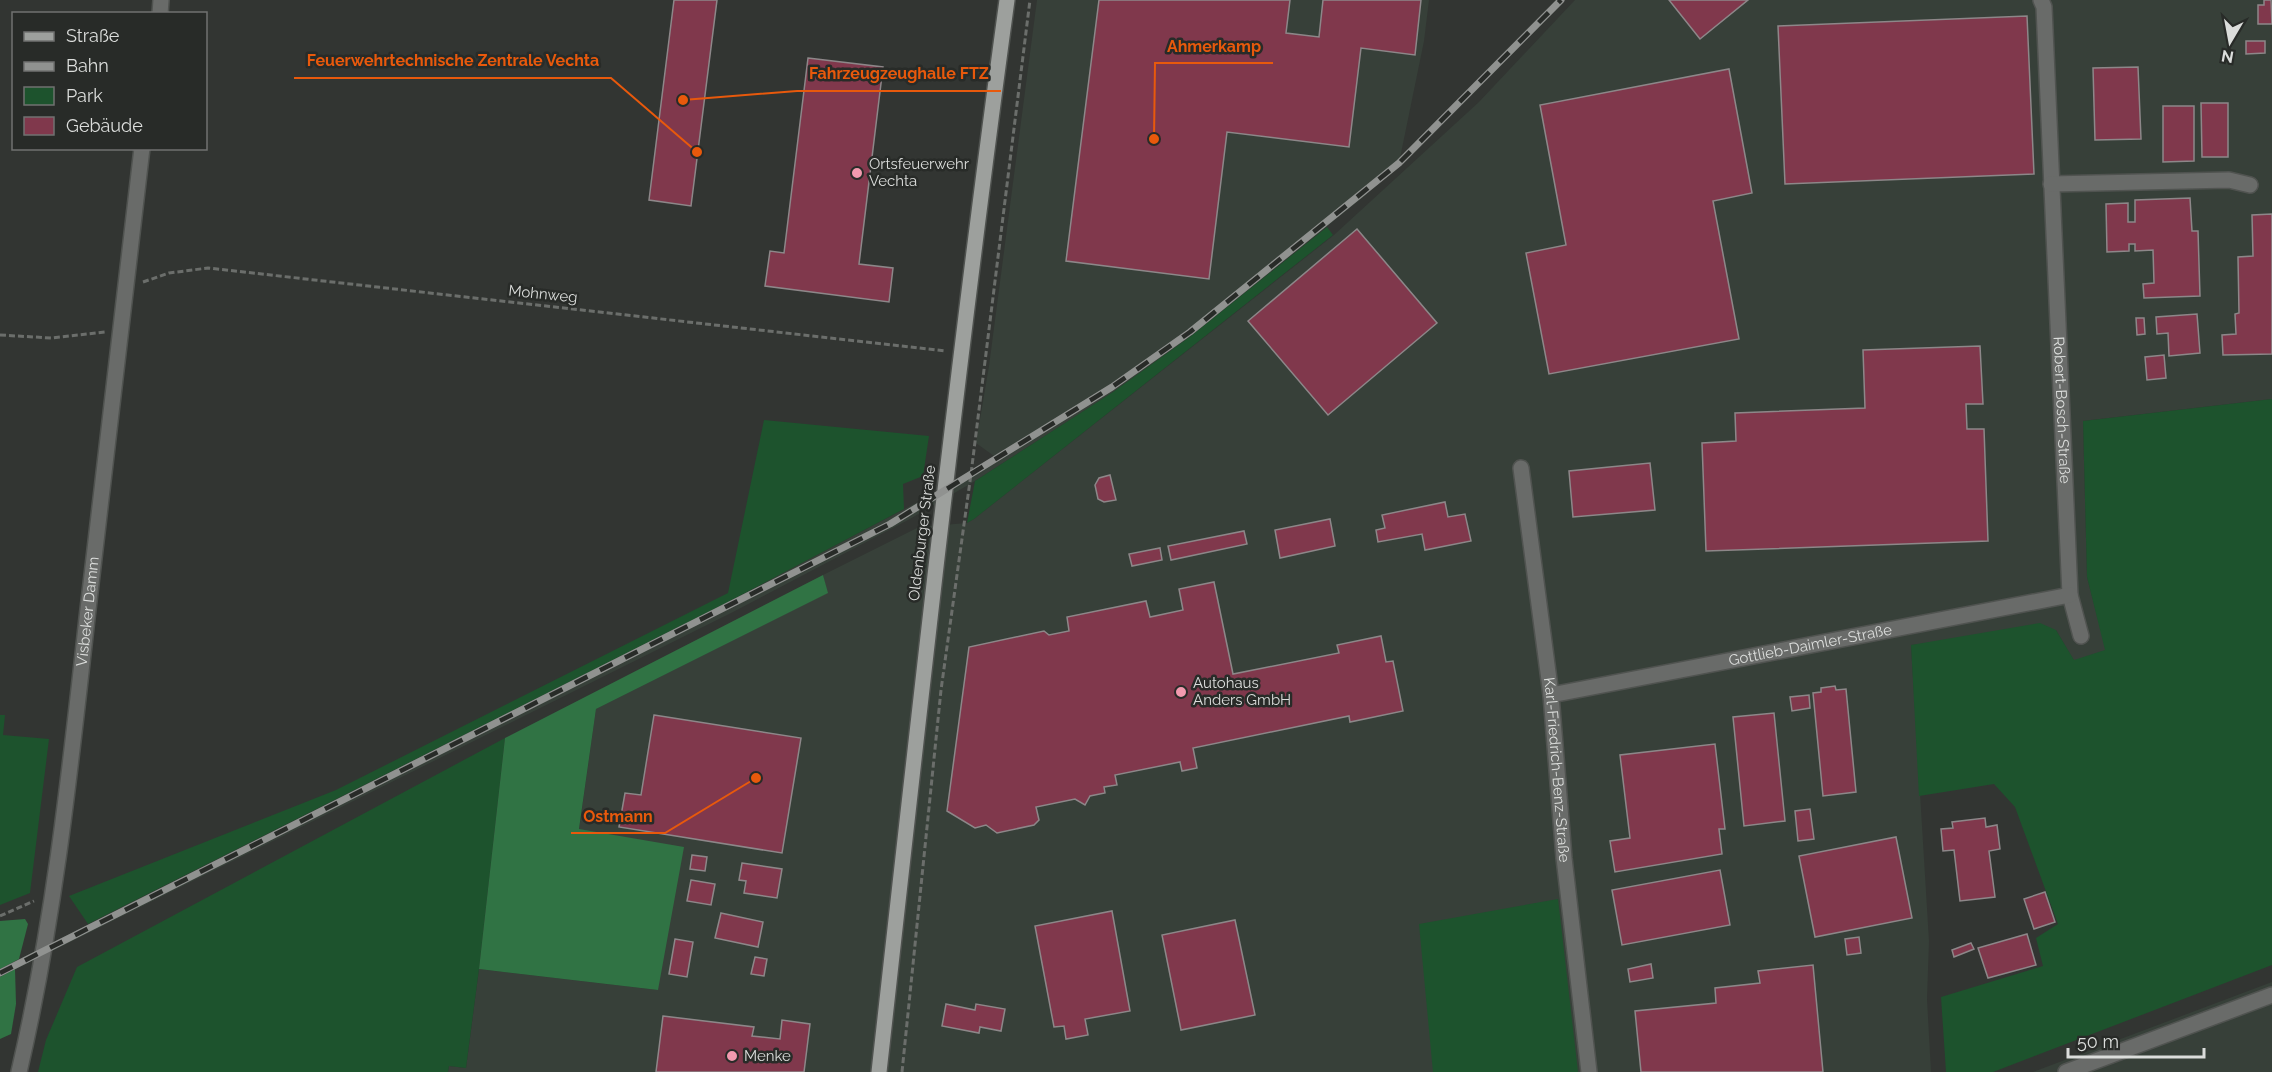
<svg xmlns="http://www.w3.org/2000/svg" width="2272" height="1072" viewBox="0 0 2272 1072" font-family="Raleway,sans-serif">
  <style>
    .built { fill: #374039 }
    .green { fill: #1d532d }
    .forest { fill: #307344 }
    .building { fill: #80384c; stroke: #8d8789; stroke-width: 1.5 }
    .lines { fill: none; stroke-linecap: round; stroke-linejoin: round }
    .minor-casing { stroke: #505350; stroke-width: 18 }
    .major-casing { stroke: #505350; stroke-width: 18 }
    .path { stroke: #6b6e6b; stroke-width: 3; stroke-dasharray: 6 3; stroke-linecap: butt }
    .minor { stroke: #696b69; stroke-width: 15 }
    .major { stroke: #9da09d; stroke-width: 15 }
    .rail-casing { stroke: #909290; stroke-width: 7 }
    .rail { stroke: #282b28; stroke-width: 4.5; stroke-dasharray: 14; stroke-linecap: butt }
    .poi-dot { fill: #f29aaf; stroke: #282b28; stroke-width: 2 }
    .labels { text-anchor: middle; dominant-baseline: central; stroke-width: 5; stroke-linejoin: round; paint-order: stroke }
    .poi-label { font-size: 15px; fill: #dbdddb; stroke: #282b28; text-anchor: start }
    .street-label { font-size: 15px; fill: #dbdddb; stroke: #282b28 }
    .leader { fill: none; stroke: #e8590c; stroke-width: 2 }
    .callout-dot { fill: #e8590c; stroke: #282b28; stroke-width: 2 }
    .callout-label { font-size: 16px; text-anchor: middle; font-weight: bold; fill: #e8590c; stroke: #282b28; stroke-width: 5; stroke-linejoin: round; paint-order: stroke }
  </style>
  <rect width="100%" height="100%" fill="#323532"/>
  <g class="built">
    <path d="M1037,0H1429L1424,41L1399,163H1394L1362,189L1367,194L1191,336L1113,392L975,481L908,520L733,612L0,977V969L726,603L933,494L994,456L976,443L989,366Z"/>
    <path d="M1575,0H2272V399L2083,421L2087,577L2106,650L2074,661L2056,630L1911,645L1929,941L1927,999L1931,1072H448L449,1066L466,1068L479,969L658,990L579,830L596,709L827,593L823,575L919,527L967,523L974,519L1334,235L1479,102Z"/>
    <path d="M2272,982V1072H2033Z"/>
  </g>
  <g class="green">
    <path d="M1327,227L1333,235L974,519L967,523L975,481L1113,392L1191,336Z"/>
    <path d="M2272,399V965L1993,1072H1946L1941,997L2043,966L2036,938L2058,924L2015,807L1994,784L1919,796L1911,645L2040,623L2056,630L2074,660L2105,650L2087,577L2083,421Z"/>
    <path d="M764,420L929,436L923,476L903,484L904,509L726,603L88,924L69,896L336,790L728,593Z"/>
    <path d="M0,715H5L3,735L49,739L30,893L0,905Z"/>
    <path d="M505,738L479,969L466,1068L449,1066L448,1072H38L46,1040L77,967Z"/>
    <path d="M1558,899L1578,1072H1433L1419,924Z"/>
  </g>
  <g class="forest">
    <path d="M823,575L828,593L596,709L579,829L684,847L658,990L479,969L505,738Z"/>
    <path d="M25,919L28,924L19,959L0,969V921Z"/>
    <path d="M15,969L16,1004L11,1034L0,1039V977Z"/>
  </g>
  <g class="building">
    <path d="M674,0H717L691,206L649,200Z"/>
    <path d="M1099,0H1290L1286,33L1319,37L1323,0H1421L1415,55L1361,48L1349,147L1227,132L1209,279L1066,261Z"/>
    <path d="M1669,0H1748L1700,39Z"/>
    <path d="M2264,0H2271L2272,24H2258V5H2264Z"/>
    <path d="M2027,16L2034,174L1785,184L1778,26Z"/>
    <path d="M2246,41H2265V53L2246,54Z"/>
    <path d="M808,58L883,67L859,264L893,268L889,302L765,286L770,251L784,253Z"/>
    <path d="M2138,67L2141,139L2095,140L2093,68Z"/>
    <path d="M1729,69L1752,193L1713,201L1739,339L1549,374L1526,253L1566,245L1540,105Z"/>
    <path d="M2201,103H2228V157H2202Z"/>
    <path d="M2163,106H2194V161L2163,162Z"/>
    <path d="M2190,198L2192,231H2198L2200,296L2144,298L2143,284L2154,283L2153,250L2135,251V244H2129V251L2107,252L2106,204L2128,203V222H2135V200Z"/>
    <path d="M2272,214V354L2223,355L2222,335L2236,334L2235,314L2239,313L2238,257L2253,256L2252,215Z"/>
    <path d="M1357,229L1437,323L1328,415L1248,321Z"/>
    <path d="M2197,314L2200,353L2169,356L2168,333L2157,334L2156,317Z"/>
    <path d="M2136,318H2144L2145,334L2137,335Z"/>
    <path d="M1980,346L1983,404H1966L1967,429H1984L1988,541L1706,551L1702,443L1736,441L1735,413L1865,408L1863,350Z"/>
    <path d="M2164,355L2166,378L2147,380L2145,357Z"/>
    <path d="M1650,463L1655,510L1573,517L1569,471Z"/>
    <path d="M1110,475L1116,500L1104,502L1098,499L1095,485L1099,478Z"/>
    <path d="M1445,502L1448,517L1465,514L1471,541L1425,550L1422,534L1378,542L1376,530L1385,528L1382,515Z"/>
    <path d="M1330,519L1335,546L1280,558L1275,530Z"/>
    <path d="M1244,531L1247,544L1171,560L1168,546Z"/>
    <path d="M1160,548L1162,560L1132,566L1129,554Z"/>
    <path d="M1214,582L1233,674L1339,653L1337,645L1381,636L1386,662L1393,661L1403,711L1350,722L1349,716L1193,748L1197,768L1182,771L1180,762L1115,775L1117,785L1104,787L1105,793L1090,796L1085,805L1075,799L1036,807L1039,820L1034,825L997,833L986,825L975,828L947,811L969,647L1044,631L1049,635L1069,631L1067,617L1146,601L1150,617L1183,610L1179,589Z"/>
    <path d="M1835,686L1836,690L1846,689L1856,792L1823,796L1813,693L1821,692V688Z"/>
    <path d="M1809,695L1810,708L1792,711L1790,697Z"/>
    <path d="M1774,713L1785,821L1744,826L1733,717Z"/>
    <path d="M654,715L801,738L782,853L619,827L625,793L641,795Z"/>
    <path d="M1715,744L1725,829H1719L1722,854L1615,872L1610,841L1630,838L1620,755Z"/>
    <path d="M1810,809L1814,839L1798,841L1795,811Z"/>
    <path d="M1985,818L1986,827L1997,825L2000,849L1989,851L1995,897L1960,901L1954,850L1943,851L1941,829L1953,828L1952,822Z"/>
    <path d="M1896,837L1912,918L1815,937L1799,856Z"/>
    <path d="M692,855L707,857L705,871L690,869Z"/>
    <path d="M742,863L782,869L777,898L744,893L746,881L739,880Z"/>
    <path d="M1720,870L1730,925L1622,945L1612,890Z"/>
    <path d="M691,880L715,884L711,905L687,901Z"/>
    <path d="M2045,892L2055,922L2034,929L2024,899Z"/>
    <path d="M1112,911L1130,1011L1085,1019L1088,1035L1066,1039L1064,1026L1054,1027L1035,926Z"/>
    <path d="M721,913L763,922L758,947L715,938Z"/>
    <path d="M1235,920L1255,1015L1181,1030L1162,935Z"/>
    <path d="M2027,934L2036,965L1988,978L1978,948Z"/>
    <path d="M1859,937L1861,953L1847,955L1845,939Z"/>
    <path d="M675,939L693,942L687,977L669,974Z"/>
    <path d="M1971,943L1974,949L1954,957L1952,950Z"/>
    <path d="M755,957L767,959L764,976L751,974Z"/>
    <path d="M1651,964L1653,978L1630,982L1628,969Z"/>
    <path d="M1813,965L1823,1072H1641L1635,1011L1716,1003L1715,988L1760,983L1758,971Z"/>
    <path d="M946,1004L975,1010L976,1004L1005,1009L1001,1031L980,1027L979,1033L942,1026Z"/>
    <path d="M663,1016L754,1027L752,1036L780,1039L782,1020L810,1024L804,1072H656Z"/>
  </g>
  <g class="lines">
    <g class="minor-casing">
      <g id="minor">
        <path id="s1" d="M2041,0L2044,7L2070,595L2081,636"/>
        <path d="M160,14L161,0"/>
        <path d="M2051,184L2229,180L2250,185"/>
        <path id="s2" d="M1521,468L1551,695L1564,858L1589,1072"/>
        <path id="s3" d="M1551,695L2070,595"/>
        <path id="s4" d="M19,1072C54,922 70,771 87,618C104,462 123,305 142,148"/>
        <path d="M2066,1072L2272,995"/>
      </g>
    </g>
    <g class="major-casing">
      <path id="major" d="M879,1072C919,714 958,357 1007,0"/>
    </g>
    <g class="path">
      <path d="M143,282L169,273L208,268L946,351"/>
      <path d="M0,335L51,338L105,332"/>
      <path d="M0,916L34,901"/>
      <path d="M902,1072L941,690L971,474L1030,0"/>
    </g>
    <use href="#minor" class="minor"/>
    <use href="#major" class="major"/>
    <g class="rail-casing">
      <path id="rail" d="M0,973L890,524L1112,387L1190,332L1399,163L1561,0"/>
    </g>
    <use href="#rail" class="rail"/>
  </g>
  <g class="poi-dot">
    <circle cx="857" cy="173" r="6"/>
    <circle cx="1181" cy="692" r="6"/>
    <circle cx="732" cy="1056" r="6"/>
  </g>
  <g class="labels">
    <g class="poi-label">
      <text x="869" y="164">Ortsfeuerwehr<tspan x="869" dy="17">Vechta</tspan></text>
      <text x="1193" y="683">Autohaus<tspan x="1193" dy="17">Anders GmbH</tspan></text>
      <text x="744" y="1056">Menke</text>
    </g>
    <g class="street-label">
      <text transform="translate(543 294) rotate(6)">Mohnweg</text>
      <text stroke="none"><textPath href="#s1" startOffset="411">Robert-Bosch-Straße</textPath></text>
      <text transform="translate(922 533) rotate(-83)">Oldenburger Straße</text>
      <text stroke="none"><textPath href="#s4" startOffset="466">Visbeker Damm</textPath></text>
      <text stroke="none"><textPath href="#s3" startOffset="264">Gottlieb-Daimler-Straße</textPath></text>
      <text stroke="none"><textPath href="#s2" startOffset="304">Karl-Friedrich-Benz-Straße</textPath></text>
    </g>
  </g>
  <path class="leader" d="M1154 139L1155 63H1273M697 152L611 78H294M683 100L797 91H1001M756 778L665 833H571"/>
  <g class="callout-dot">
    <circle cx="1154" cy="139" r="6"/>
    <circle cx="697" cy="152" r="6"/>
    <circle cx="683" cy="100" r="6"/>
    <circle cx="756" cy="778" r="6"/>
  </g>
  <g class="callout-label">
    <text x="1214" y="52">Ahmerkamp</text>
    <text x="453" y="66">Feuerwehrtechnische Zentrale Vechta</text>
    <text x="899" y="79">Fahrzeugzeughalle FTZ</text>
    <text x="618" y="822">Ostmann</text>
  </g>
  <rect x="12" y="12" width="195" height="138" fill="#282b28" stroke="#707270" stroke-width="1.5"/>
  <rect x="24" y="32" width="30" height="9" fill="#9da09d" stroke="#707270" stroke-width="1.5"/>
  <text x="66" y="42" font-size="18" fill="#dbdddb">Straße</text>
  <rect x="24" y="62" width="30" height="9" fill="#909290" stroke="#707270" stroke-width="1.5"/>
  <text x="66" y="72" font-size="18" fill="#dbdddb">Bahn</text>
  <rect x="24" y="87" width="30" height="18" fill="#1d532d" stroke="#707270" stroke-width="1.5"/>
  <text x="66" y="102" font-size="18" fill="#dbdddb">Park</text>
  <rect x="24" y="117" width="30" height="18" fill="#80384c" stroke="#707270" stroke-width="1.5"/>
  <text x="66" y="132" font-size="18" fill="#dbdddb">Gebäude</text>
  <g transform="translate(2230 42) rotate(190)" stroke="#282b28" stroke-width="4.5" paint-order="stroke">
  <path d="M0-4.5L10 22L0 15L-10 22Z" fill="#dbdddb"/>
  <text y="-9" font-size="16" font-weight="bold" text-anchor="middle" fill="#dbdddb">N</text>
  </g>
  <path d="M2068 1048v9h136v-9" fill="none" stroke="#dbdddb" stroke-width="3"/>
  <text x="2077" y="1048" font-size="18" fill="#dbdddb" stroke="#282b28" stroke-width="4.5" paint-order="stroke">50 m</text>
</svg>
